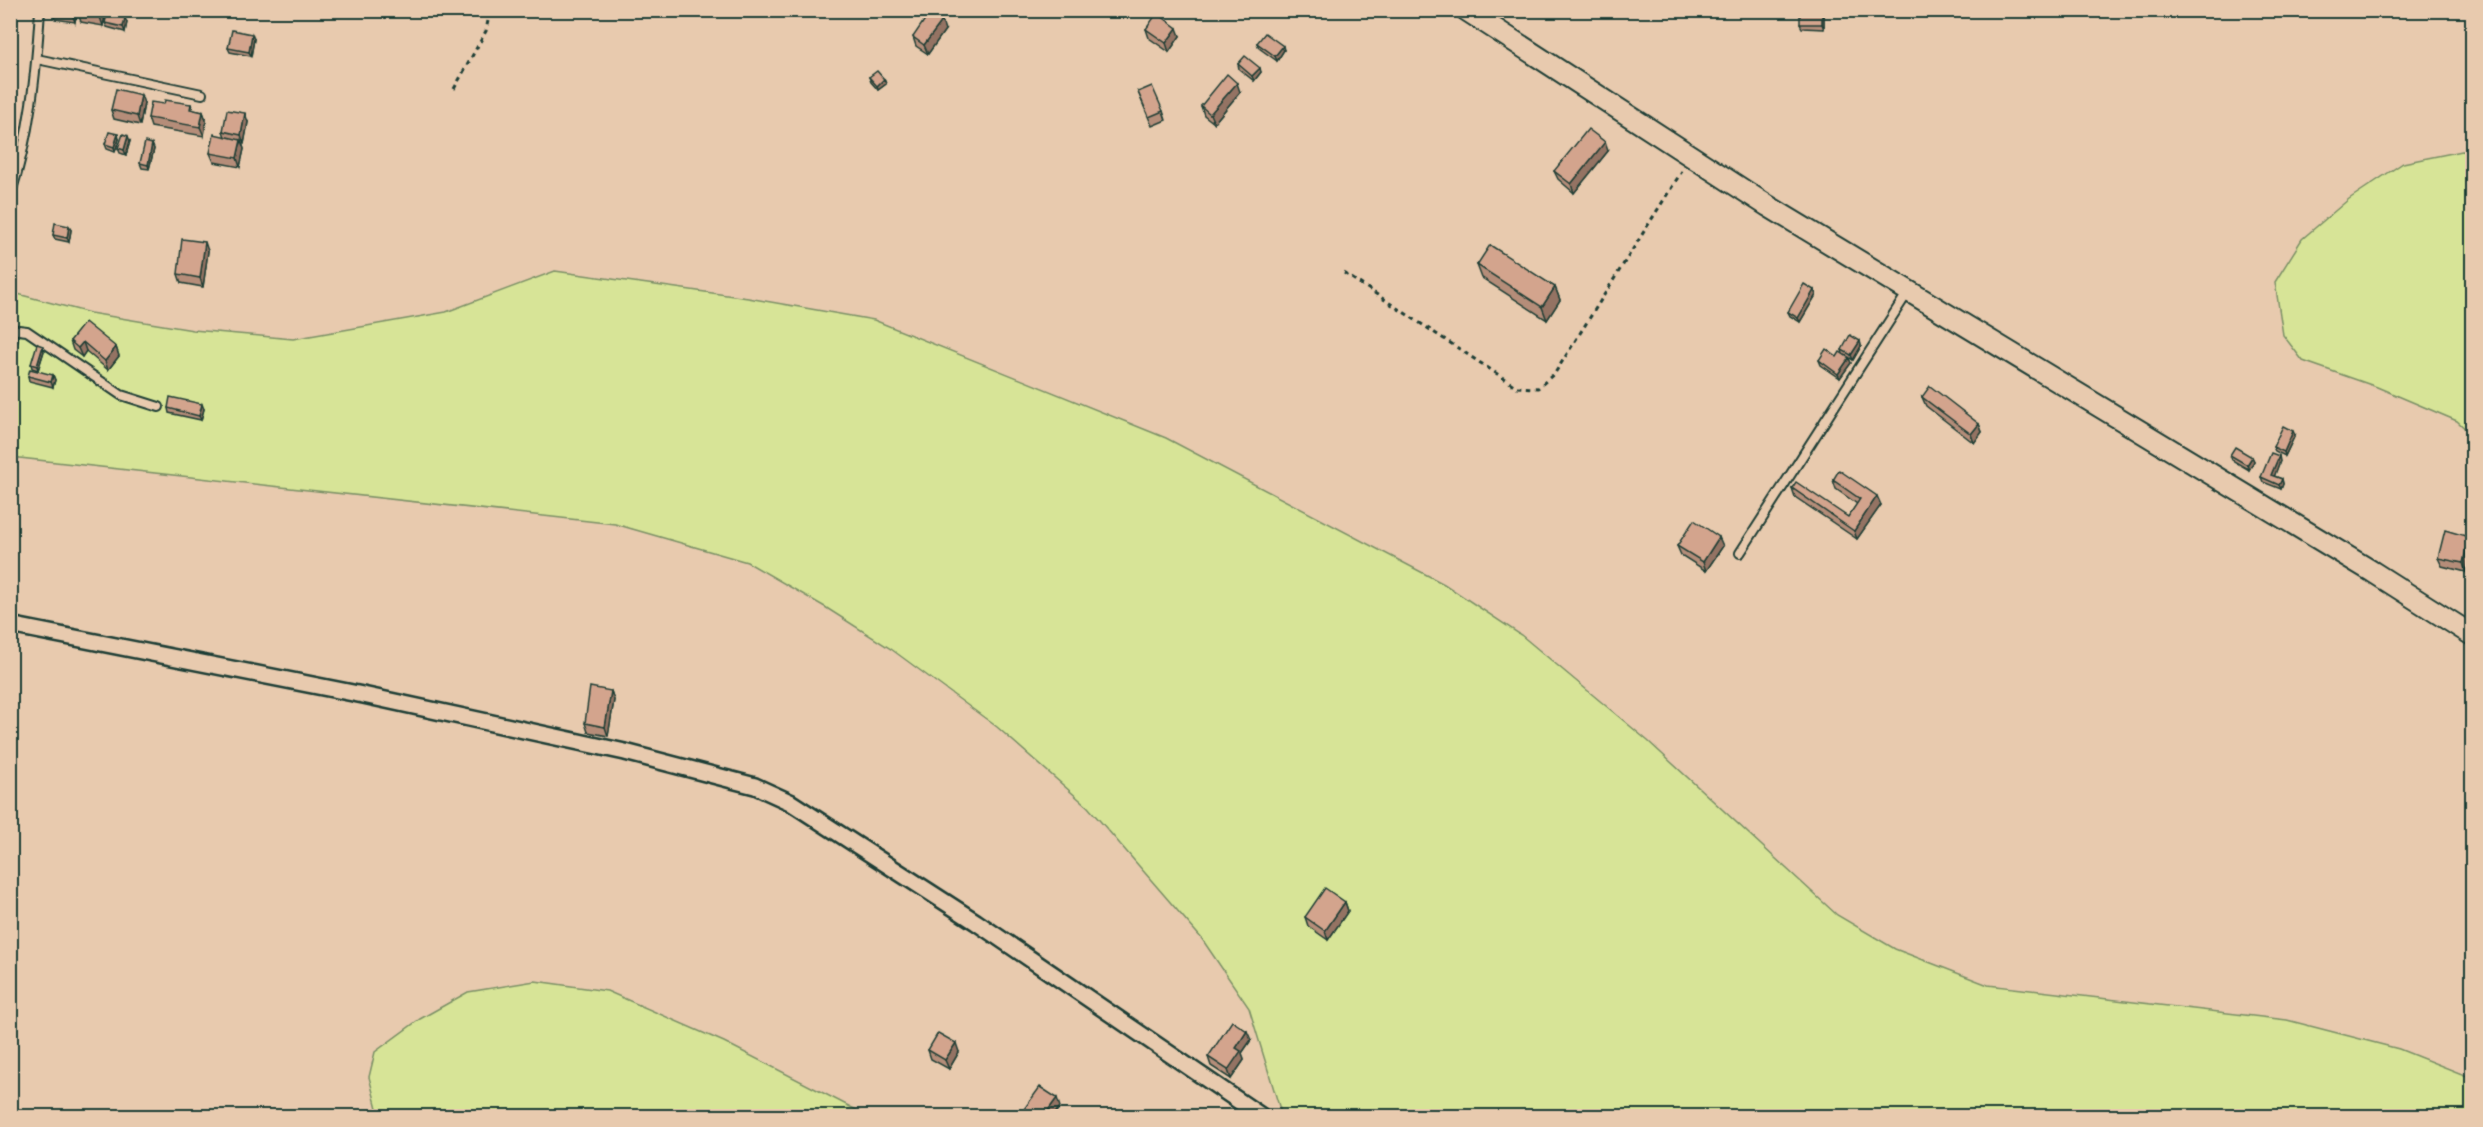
<svg xmlns="http://www.w3.org/2000/svg" width="2483" height="1127" viewBox="0 0 2483 1127" font-family="'Shantell Sans',sans-serif">
  <style>
    .green { fill: #d7e497; stroke: #7b9066; stroke-width: 1.5 }
    .lines { fill: none; stroke-linecap: round; stroke-linejoin: round }
    .service-casing { stroke: #1f3d34; stroke-width: 12 }
    .minor-casing { stroke: #1f3d34; stroke-width: 20 }
    .tertiary-casing { stroke: #1f3d34; stroke-width: 24 }
    .path { stroke: #1f3d34; stroke-width: 3; stroke-dasharray: 4.5 4.5; stroke-linecap: butt }
    .service { stroke: #e8caae; stroke-width: 8 }
    .minor { stroke: #e8caae; stroke-width: 15 }
    .tertiary { stroke: #e8caae; stroke-width: 20 }
    .wall { fill: #b58d79; stroke: #1f3d34; stroke-width: 1.5 }
    .shaded-wall { fill: #947363; stroke: #1f3d34; stroke-width: 1.5 }
    .building { fill: #d3a48d; stroke: #1f3d34; stroke-width: 1.5 }
  </style>
  <rect width="100%" height="100%" fill="#e8caae"/>
  <filter id="ink" filterUnits="userSpaceOnUse"><feTurbulence type="fractalNoise" baseFrequency=".0167" numOctaves="2"/><feDisplacementMap in="SourceGraphic" scale="12" xChannelSelector="R" yChannelSelector="G"/><feConvolveMatrix kernelMatrix="1 2 1 2 8 2 1 2 1" color-interpolation-filters="sRGB"/></filter>
  <g filter="url(#ink)">
    <g class="green">
      <path d="M2462,151L2472,152V435L2457,421L2377,387L2303,361L2283,335L2275,282L2302,239L2349,199L2403,163Z"/>
      <path d="M555,271L748,298L874,320L1166,438L1444,584L1521,635L1648,741L1837,915L1895,949L1988,985L2287,1020L2399,1049L2472,1078V1116H1282L1249,1008L1202,939L1088,807L997,727L891,649L825,607L747,562L615,524L11,457L10,292L90,313L193,330L293,339L446,312Z"/>
      <path d="M535,981L607,991L724,1042L868,1116H379L369,1077L375,1052L420,1019L468,992Z"/>
    </g>
    <g class="lines">
      <g class="service-casing">
        <g id="service">
          <path d="M37,59L202,94"/>
          <path d="M10,196C30,135 36,74 40,10"/>
          <path d="M10,329L27,331L121,395L159,407"/>
          <path d="M1740,553L1908,292"/>
        </g>
      </g>
      <g class="minor-casing">
        <path id="minor" d="M10,625L363,695L625,752L755,786L790,802L976,922L1261,1116"/>
      </g>
      <g class="tertiary-casing">
        <path id="tertiary" d="M1466,10L1768,206L2373,572L2472,635"/>
      </g>
      <g class="path">
        <path d="M454,89L486,31L490,10"/>
        <path d="M1344,273L1517,387L1538,388L1555,373L1682,171"/>
      </g>
      <use href="#service" class="service"/>
      <use href="#minor" class="minor"/>
      <use href="#tertiary" class="tertiary"/>
    </g>
    <g class="wall">
      <path d="M51,10H77L75,22L55,19Z"/>
      <path d="M106,10L103,26L81,22L78,13Z"/>
      <path d="M1822,11L1824,16V29L1802,28L1800,24Z"/>
      <path d="M127,22L125,32L107,27L105,23Z"/>
      <path d="M1146,29L1180,36L1169,52L1149,38Z"/>
      <path d="M945,30L928,54L916,46L913,37Z"/>
      <path d="M254,39L251,56L230,52L228,48Z"/>
      <path d="M1257,43L1284,50L1277,61L1259,48Z"/>
      <path d="M1238,64L1261,72L1254,81L1239,69Z"/>
      <path d="M869,77L884,79L886,84L878,90L871,82Z"/>
      <path d="M1138,92L1163,111L1166,120L1152,126Z"/>
      <path d="M1240,92L1214,123L1204,115L1201,106Z"/>
      <path d="M144,103L140,125L114,119L111,110Z"/>
      <path d="M164,104H191L193,110L203,112L206,120L204,136L151,127L148,118Z"/>
      <path d="M248,122L244,144L242,143L244,149L240,167L214,162L210,153L225,137L223,131Z"/>
      <path d="M119,139L115,152L107,149L105,144Z"/>
      <path d="M130,141L126,155L120,153L118,148Z"/>
      <path d="M152,144L154,149L149,169L142,168L140,163Z"/>
      <path d="M1608,151L1574,193L1558,179L1554,171Z"/>
      <path d="M71,230L69,242L55,239L53,235Z"/>
      <path d="M208,251L203,287L181,283L178,274Z"/>
      <path d="M1477,265L1555,287L1560,300L1547,320L1482,278Z"/>
      <path d="M1814,290L1816,295L1800,322L1790,316L1788,312Z"/>
      <path d="M10,333L18,339L17,345L10,344Z"/>
      <path d="M70,341L116,347L119,356L108,370L86,351L82,357L73,350Z"/>
      <path d="M1860,341L1861,346L1853,360L1845,355L1851,363L1840,378L1821,365L1819,360L1837,357L1843,354L1842,350Z"/>
      <path d="M44,351L38,370L32,368L31,364Z"/>
      <path d="M53,375L55,380L53,387L29,381L28,376Z"/>
      <path d="M1922,397L1979,424L1982,432L1974,443L1926,406Z"/>
      <path d="M168,408L204,409L201,420L169,413Z"/>
      <path d="M2295,435L2285,456L2275,451L2273,447Z"/>
      <path d="M2230,455L2252,457L2254,461L2249,470L2232,460Z"/>
      <path d="M2280,461L2274,476L2282,479L2283,484L2281,489L2263,482L2261,477Z"/>
      <path d="M1833,480L1881,505L1857,539L1795,497L1792,488L1848,517L1857,504L1836,489Z"/>
      <path d="M2472,545L2466,572L2442,566L2438,558Z"/>
      <path d="M1677,546H1723L1706,571L1681,555Z"/>
      <path d="M611,691L614,700L608,736L588,732L585,723Z"/>
      <path d="M1345,902L1348,911L1328,940L1308,926L1305,917Z"/>
      <path d="M1251,1040L1242,1053L1244,1060L1231,1079L1211,1066L1208,1057Z"/>
      <path d="M928,1050L959,1052L949,1069L931,1059Z"/>
    </g>
    <g class="shaded-wall">
      <path d="M72,10H77L75,22L72,14Z"/>
      <path d="M101,10H106L103,26L100,17Z"/>
      <path d="M1822,11L1824,16V29L1822,24Z"/>
      <path d="M125,18L127,22L125,32L123,27Z"/>
      <path d="M942,21L945,30L928,54L924,45Z"/>
      <path d="M1177,28L1180,36L1169,52L1166,43Z"/>
      <path d="M252,34L254,39L251,56L249,52Z"/>
      <path d="M1283,46L1284,50L1277,61L1275,56Z"/>
      <path d="M1260,68L1261,72L1254,81L1252,76Z"/>
      <path d="M884,79L886,84L878,90L877,86Z"/>
      <path d="M1237,83L1240,92L1214,123L1210,114Z"/>
      <path d="M141,95L144,103L140,125L137,116Z"/>
      <path d="M203,112L206,120L204,136L200,127Z"/>
      <path d="M245,113L248,122L244,144L241,135Z"/>
      <path d="M118,134L119,139L115,152L114,147Z"/>
      <path d="M128,136L130,141L126,155L124,150Z"/>
      <path d="M241,140L244,149L240,167L237,158Z"/>
      <path d="M1605,142L1608,151L1574,193L1571,184Z"/>
      <path d="M152,144L154,149L149,169L148,165Z"/>
      <path d="M69,226L71,230L69,242L67,238Z"/>
      <path d="M205,242L208,251L203,287L200,278Z"/>
      <path d="M1555,287L1560,300L1547,320L1542,307Z"/>
      <path d="M1814,290L1816,295L1800,322L1798,318Z"/>
      <path d="M16,334L18,339L17,345L15,341Z"/>
      <path d="M1860,341L1861,346L1853,360L1851,355Z"/>
      <path d="M83,342L86,351L82,357L78,348Z"/>
      <path d="M43,346L44,351L38,370L37,366Z"/>
      <path d="M116,347L119,356L108,370L105,361Z"/>
      <path d="M1849,358L1851,363L1840,378L1838,374Z"/>
      <path d="M53,375L55,380L53,387L51,382Z"/>
      <path d="M202,404L204,409L201,420L199,416Z"/>
      <path d="M1979,424L1982,432L1974,443L1971,434Z"/>
      <path d="M2293,431L2295,435L2285,456L2284,452Z"/>
      <path d="M2279,456L2280,461L2273,480L2271,475Z"/>
      <path d="M2252,457L2254,461L2249,470L2247,465Z"/>
      <path d="M2282,479L2283,484L2281,489L2279,485Z"/>
      <path d="M1877,496L1881,505L1857,539L1854,531Z"/>
      <path d="M1719,537L1723,546L1706,571L1703,562Z"/>
      <path d="M2469,537L2472,545L2466,572L2463,563Z"/>
      <path d="M611,691L614,700L608,736L605,727Z"/>
      <path d="M1345,902L1348,911L1328,940L1325,931Z"/>
      <path d="M1247,1031L1251,1040L1242,1053L1244,1060L1231,1079L1228,1070L1236,1048Z"/>
      <path d="M956,1043L959,1052L949,1069L945,1060Z"/>
      <path d="M1057,1098L1060,1107L1053,1116H1044Z"/>
    </g>
    <g class="building">
      <path d="M54,10H72V14Z"/>
      <path d="M78,10H101L100,17L78,13Z"/>
      <rect x="1800" y="11" width="22" height="13"/>
      <path d="M930,12L942,21L924,45L913,37Z"/>
      <path d="M1157,13L1177,28L1166,43L1146,29Z"/>
      <path d="M107,14L125,18L123,27L105,23Z"/>
      <path d="M232,30L252,34L249,52L228,48Z"/>
      <path d="M1265,33L1283,46L1275,56L1257,43Z"/>
      <path d="M1245,56L1260,68L1252,76L1238,64Z"/>
      <path d="M877,71L884,79L877,86L869,77Z"/>
      <path d="M1227,74L1237,83L1210,114L1201,106Z"/>
      <path d="M1152,86L1163,111L1149,117L1138,92Z"/>
      <path d="M116,89L141,95L137,116L111,110Z"/>
      <path d="M165,100L191,104L190,109L203,112L200,127L148,118L151,102L164,104Z"/>
      <path d="M227,110L245,113L241,135L223,131Z"/>
      <path d="M1588,129L1605,142L1571,184L1554,171Z"/>
      <path d="M109,132L118,134L114,147L105,144Z"/>
      <path d="M123,134L128,136L124,150L118,148Z"/>
      <path d="M214,134L241,140L237,158L210,153Z"/>
      <path d="M145,142L152,144L148,165L140,163Z"/>
      <path d="M55,223L69,226L67,238L53,235Z"/>
      <path d="M182,239L205,242L200,278L178,274Z"/>
      <path d="M1490,245L1555,287L1542,307L1477,265Z"/>
      <path d="M1804,284L1814,290L1798,318L1788,312Z"/>
      <path d="M85,322L116,347L105,361L83,342L78,348L70,341Z"/>
      <path d="M10,333L16,334L15,341L10,340Z"/>
      <path d="M1850,335L1860,341L1851,355L1842,350Z"/>
      <path d="M37,344L43,346L37,366L31,364Z"/>
      <path d="M1826,349L1837,357L1840,352L1849,358L1838,374L1819,360Z"/>
      <path d="M30,369L53,375L51,382L28,376Z"/>
      <path d="M1930,386L1979,424L1971,434L1922,397Z"/>
      <path d="M170,397L202,404L199,416L168,408Z"/>
      <path d="M2283,426L2293,431L2284,452L2273,447Z"/>
      <path d="M2235,447L2252,457L2247,465L2230,455Z"/>
      <path d="M2271,453L2279,456L2271,475L2282,479L2279,485L2261,477Z"/>
      <path d="M1839,470L1877,496L1854,531L1792,488L1796,482L1848,517L1860,499L1833,480Z"/>
      <path d="M1694,520L1719,537L1703,562L1677,546Z"/>
      <path d="M2445,530L2469,537L2463,563L2438,558Z"/>
      <path d="M590,687L611,691L605,727L585,723Z"/>
      <path d="M1325,888L1345,902L1325,931L1305,917Z"/>
      <path d="M1232,1021L1247,1031L1236,1048L1241,1051L1228,1070L1208,1057Z"/>
      <path d="M938,1033L956,1043L945,1060L928,1050Z"/>
      <path d="M1040,1087L1057,1098L1044,1116H1019Z"/>
    </g>
  </g>
  <rect width="2483" height="1127" fill="none" stroke="#e8caae" stroke-width="36"/>
  <rect x="18" y="18" width="2447" height="1091" fill="none" stroke="#1f3d34" stroke-width="2" filter="url(#ink)"/>
</svg>
